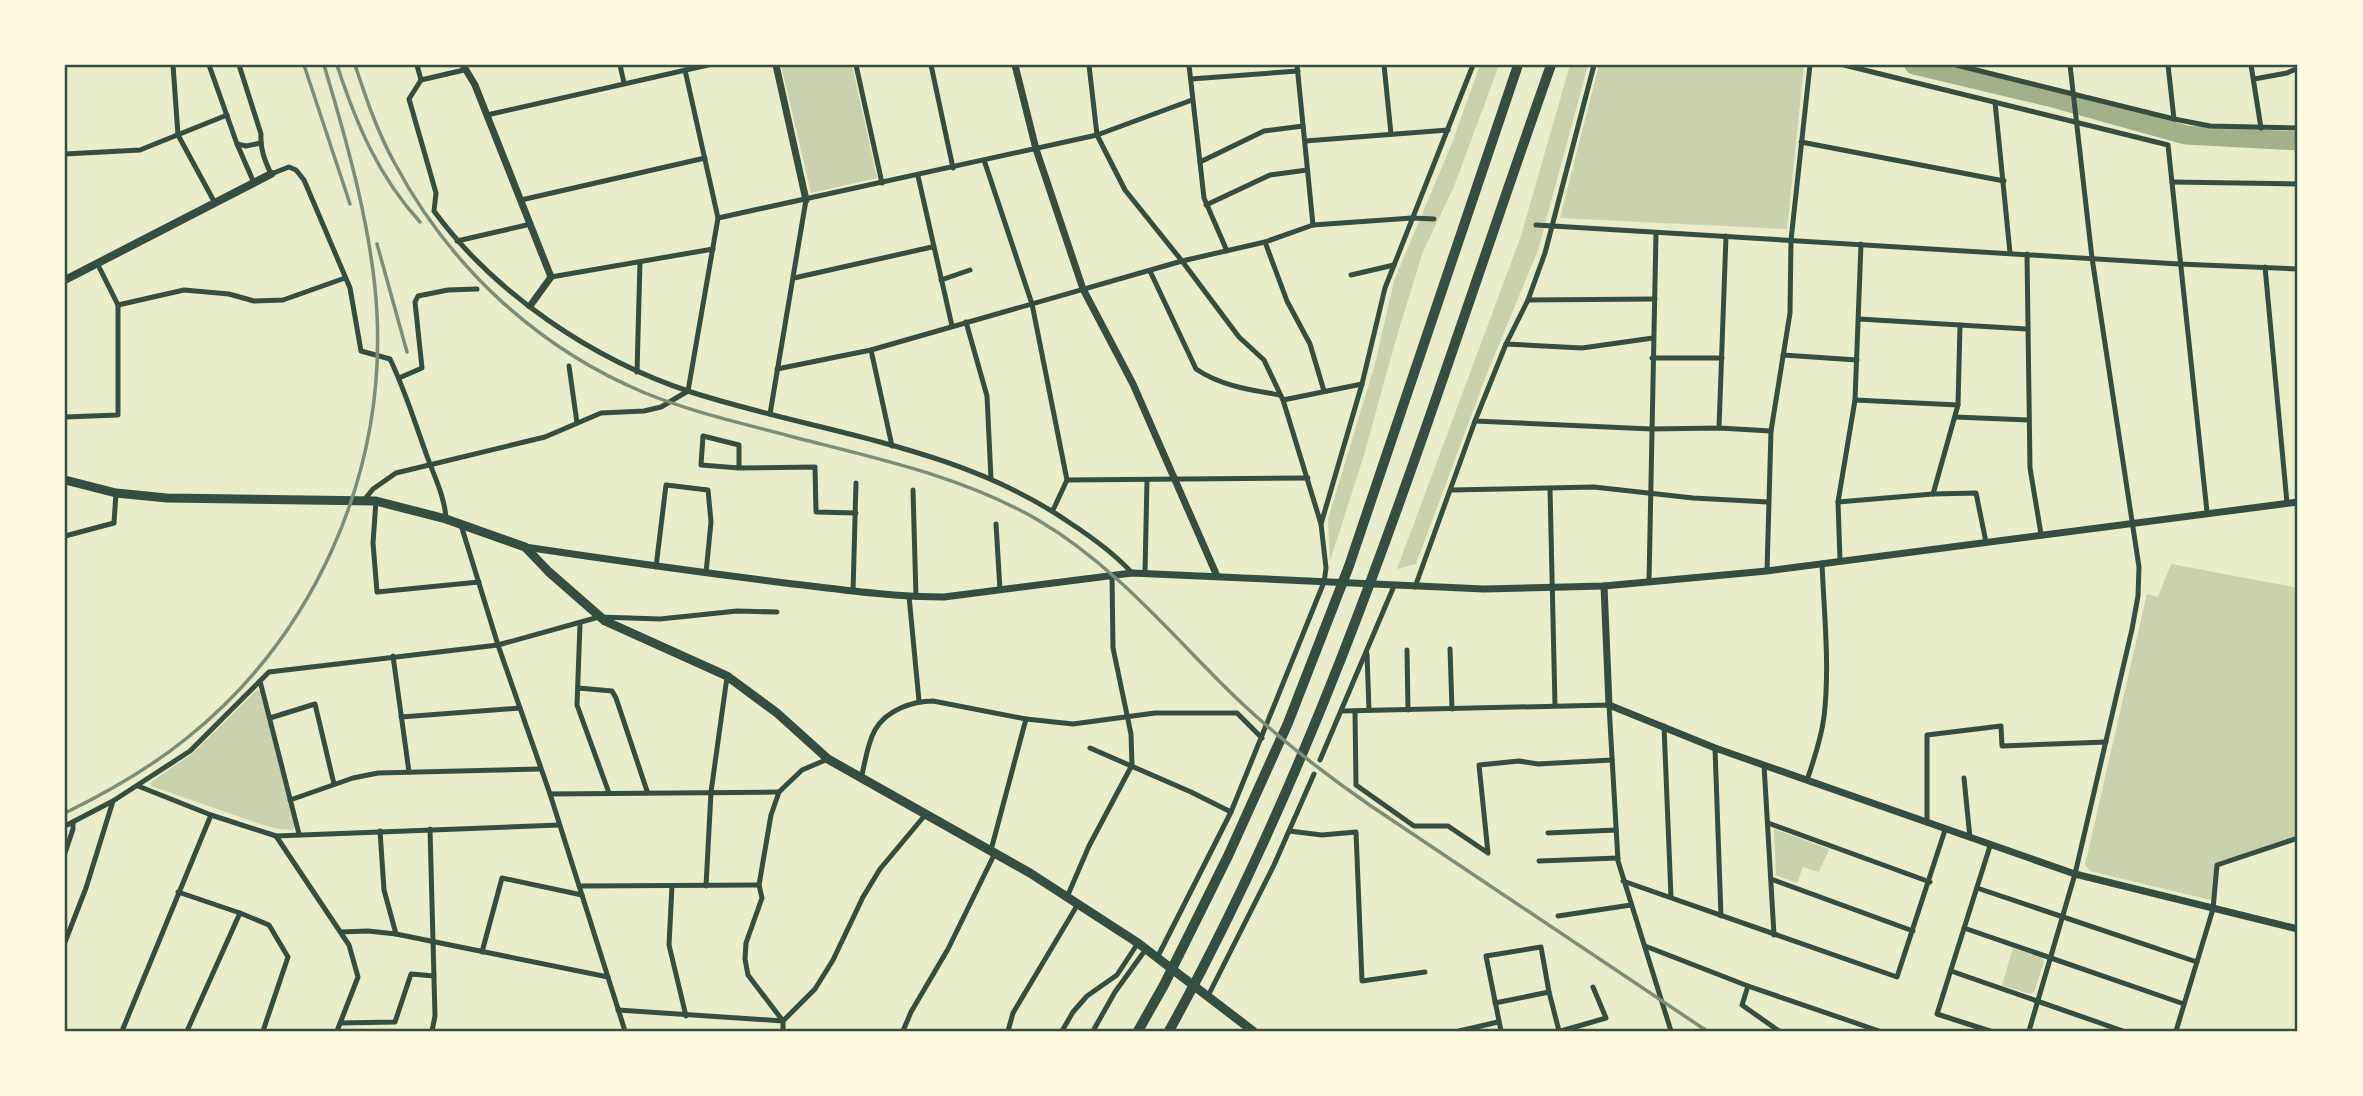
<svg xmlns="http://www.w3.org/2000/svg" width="2363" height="1096" viewBox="0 0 2363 1096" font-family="'Open Sans',sans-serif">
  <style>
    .green { fill: #cad2ad }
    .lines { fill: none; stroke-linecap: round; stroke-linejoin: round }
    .river { stroke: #a3b18a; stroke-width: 19 }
    .minor { stroke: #344e41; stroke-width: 5 }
    .tertiary { stroke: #344e41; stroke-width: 7 }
    .secondary { stroke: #344e41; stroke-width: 8 }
    .primary { stroke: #344e41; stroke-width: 9 }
    .motorway { stroke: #344e41; stroke-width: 10 }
    .rail { stroke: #7c8e77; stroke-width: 3.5 }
    .neatline { fill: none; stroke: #344e41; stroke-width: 2.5 }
  </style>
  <rect width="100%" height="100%" fill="#e9edc9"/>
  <g class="green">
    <path d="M781,65H852L877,178L811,193Z"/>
    <path d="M1480,65H1499L1455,184L1422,254L1394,346L1364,455L1330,561L1328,519L1375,364L1394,281L1452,143Z"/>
    <path d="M1570,65H1588L1538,250L1486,376L1416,564L1397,569L1521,236Z"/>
    <path d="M1599,65H1804L1787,229L1560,218Z"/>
    <path d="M2171,564L2298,588V838L2217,865L2215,901L2090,871L2085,865L2147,594L2158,597Z"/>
    <path d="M257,690L260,691L295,826L292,830L279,829L260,824L151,786L150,783L193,753Z"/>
    <path d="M1774,829L1829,849L1819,872L1803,867L1797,883L1776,875Z"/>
    <path d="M2013,948L2042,958L2044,962L2034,992L2030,994L2002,985Z"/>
  </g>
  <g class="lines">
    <path class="river" d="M1914,65L2053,98L2186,135L2298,141"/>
    <g class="minor">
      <path d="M173,65L178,135L215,203"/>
      <path d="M209,65L237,144L254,183"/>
      <path d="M239,65L261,134C260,149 265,161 271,174L289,167L296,170L304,180L350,288L361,351L390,359C405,390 415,423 427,456C434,476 445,497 446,519"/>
      <path d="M417,65L421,80L464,70"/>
      <path d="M620,65L624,83"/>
      <path d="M856,65L882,183"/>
      <path d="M931,65L953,168"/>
      <path d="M1089,65L1097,135L1125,190L1182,261L1239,337L1264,360L1283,400L1321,524"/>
      <path d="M1189,65L1204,198L1227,251"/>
      <path d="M1297,65L1313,225"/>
      <path d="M1384,65L1391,134"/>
      <path d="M1844,65L2168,145L2207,512"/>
      <path d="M1956,65L2174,119L2210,126L2298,128"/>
      <path d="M2168,65L2174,119"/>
      <path d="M2251,65L2261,128"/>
      <path d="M1191,79L1298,71"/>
      <path d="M2254,79L2287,73L2298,68"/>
      <path d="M421,80L409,99L436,193L434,211C495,294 593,360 691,392C818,433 958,445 1070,523C1093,538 1114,553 1132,573"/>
      <path d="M1995,102L2010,253"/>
      <path d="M487,115L708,65"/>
      <path d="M1305,141L1448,130"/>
      <path d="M1801,142L2004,181"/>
      <path d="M237,144L246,146L261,143"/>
      <path d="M65,154L140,150L227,115"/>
      <path d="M984,160L1032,304L1067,480L1053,510"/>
      <path d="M1200,162L1264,131L1303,126"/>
      <path d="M918,176L952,326"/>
      <path d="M2172,182L2298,184"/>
      <path d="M521,200L705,158"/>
      <path d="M1206,205L1270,175L1307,170"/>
      <path d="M718,218L1097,135L1192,100"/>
      <path d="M1536,225L2179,264L2298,269"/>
      <path d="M457,241L531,224"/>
      <path d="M1265,242L1287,301L1310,344L1324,391"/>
      <path d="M2027,254L2030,468L2041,534"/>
      <path d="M97,263L118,305L184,290L229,294L254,301L283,300L345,278"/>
      <path d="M2265,267L2287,503"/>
      <path d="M1150,271L1196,369C1221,386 1251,390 1280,395"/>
      <path d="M1351,275L1394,265"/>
      <path d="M551,277L713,249"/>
      <path d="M794,278L932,247"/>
      <path d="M941,280L970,270"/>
      <path d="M1528,300L1655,299"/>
      <path d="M1859,319L2027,329"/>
      <path d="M966,322L987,396L991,479"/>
      <path d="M1506,344L1582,348L1653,338"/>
      <path d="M871,350L892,446"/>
      <path d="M1783,355L1857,360"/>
      <path d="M1652,358H1722"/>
      <path d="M569,366L577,423"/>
      <path d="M777,369L871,350L1182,261L1265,242L1313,225L1412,218L1434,219"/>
      <path d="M637,372L640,262"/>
      <path d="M399,378L422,368L415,302L418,296L448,290L477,289"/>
      <path d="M1283,400L1362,384"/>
      <path d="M1855,400L1958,405"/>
      <path d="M770,414L806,200"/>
      <path d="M65,417L118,415V305"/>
      <path d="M1955,417L2028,420"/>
      <path d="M1475,421L1651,429L1719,428L1771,431"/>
      <path d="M1719,428L1726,236"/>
      <path d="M739,468V445L703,436L701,465L739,468L815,467L816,512L856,513"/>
      <path d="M1067,480L1308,478"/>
      <path d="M1550,489L1555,705"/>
      <path d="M913,490L916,597"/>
      <path d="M1452,490L1594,487L1693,498L1768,502"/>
      <path d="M1933,494L1958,405L1960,325"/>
      <path d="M364,500L373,489L396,473L545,437L601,413L644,411L661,407L688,391L718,218L685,70"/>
      <path d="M376,501L373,543L377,592L479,582"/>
      <path d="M1838,502L1933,494L1976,493L1986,542"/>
      <path d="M996,524L1000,590"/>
      <path d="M461,525L498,645L550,794L625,1031"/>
      <path d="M65,536L114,523L116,493"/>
      <path d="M1840,560L1838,502L1855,400L1861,244"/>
      <path d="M656,567L666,485L708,490L711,522L706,573"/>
      <path d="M1767,571L1771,431L1790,313L1791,240L1810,65"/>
      <path d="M1145,573L1147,480"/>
      <path d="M1649,582L1656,233"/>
      <path d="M1415,587L1475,421L1506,344L1528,300L1545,253L1594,65"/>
      <path d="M853,592L856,483"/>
      <path d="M909,596L919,701"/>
      <path d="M580,624L577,705L609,793"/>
      <path d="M1450,649L1452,709"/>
      <path d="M1407,650L1408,710"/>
      <path d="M1367,654L1369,710"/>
      <path d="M393,656L409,772"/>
      <path d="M578,688L612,691L616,698L647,791"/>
      <path d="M1342,711L1609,705L1618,861L1671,1031"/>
      <path d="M1355,711L1356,785L1414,826H1448L1488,853L1479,765L1519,761L1538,764L1612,760"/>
      <path d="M401,717L520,708"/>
      <path d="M270,718L315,704L334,784"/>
      <path d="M1664,726L1671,897"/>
      <path d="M1090,748L1191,792L1231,812"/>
      <path d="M1715,748L1721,916"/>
      <path d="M1320,760L1394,586"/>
      <path d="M1764,765L1774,935"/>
      <path d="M1964,778L1970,838"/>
      <path d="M861,779C865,763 867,744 875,730C886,710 913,701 933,701L1026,719"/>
      <path d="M1807,780C1814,760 1821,739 1824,717C1830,666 1824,614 1822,563"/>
      <path d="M138,786L211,815L276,836L559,825"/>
      <path d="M550,794L779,792"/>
      <path d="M290,800L353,778L378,773L540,769"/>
      <path d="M1768,823L1930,882"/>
      <path d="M1927,823V735L2001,726L2002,746L2106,742"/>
      <path d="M65,826L113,801L190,751L260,681"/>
      <path d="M430,829L435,1016L432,1031"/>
      <path d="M380,831L384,890L396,934"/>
      <path d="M1289,831L1322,835L1356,832L1362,981L1425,972"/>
      <path d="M1548,833L1616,830"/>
      <path d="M299,834L260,681L269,672L498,645L599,617L660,619L737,611L777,612"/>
      <path d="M276,836L349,945L358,977L337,1031"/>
      <path d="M991,850L1026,719L1073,724L1155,713H1237L1262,738"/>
      <path d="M65,853L73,829V822"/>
      <path d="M1539,861L1618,858"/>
      <path d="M1771,879L1913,931"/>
      <path d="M1623,881L1897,977L1945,830"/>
      <path d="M579,886L759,885"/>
      <path d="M672,886L669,945L686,1016"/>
      <path d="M706,886L711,792L727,677"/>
      <path d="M1977,888L2197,962"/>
      <path d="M178,892L240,913L269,925L288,957L263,1031"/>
      <path d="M1067,897L1089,846L1132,765L1131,734L1113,648L1112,575"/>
      <path d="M1558,916L1631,905"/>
      <path d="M1964,928L2184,1004"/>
      <path d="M341,932L368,931L396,934L608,977"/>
      <path d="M65,942L86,888L113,801"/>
      <path d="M1645,946L1748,986L1879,1031"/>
      <path d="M482,952L502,878L582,895"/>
      <path d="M1157,958L1231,812L1324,582L1326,568L1321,524L1362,384L1385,288L1473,65"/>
      <path d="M1951,971L2123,1031"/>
      <path d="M1748,986L1742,1005L1779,1031"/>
      <path d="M1208,996L1274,865L1314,774"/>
      <path d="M1495,1003L1549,992"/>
      <path d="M618,1010L783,1021L815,989L833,960L863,897L880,869L926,814"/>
      <path d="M340,1023L395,1022L411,974L434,976"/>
      <path d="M122,1031L211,815"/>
      <path d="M187,1031L240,913"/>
      <path d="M783,1031V1021L748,975L745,959L746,943L762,898L759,885L771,815L779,792L802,770L828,759"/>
      <path d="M903,1031L911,1012L948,949L995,853"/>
      <path d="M1008,1031L1013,1013L1078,904"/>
      <path d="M1062,1031L1073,1012L1087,996L1117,975L1138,943"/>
      <path d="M1093,1031L1115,992L1146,949"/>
      <path d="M1459,1031L1498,1022"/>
      <path d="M1501,1031L1486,956L1541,947L1549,992L1559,1031"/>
      <path d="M1561,1031L1606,1018L1593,987"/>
      <path d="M1990,1031L1937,1014L1990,846"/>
      <path d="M2029,1031L2075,874L2132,629L2138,596L2139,567L2092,258L2070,65"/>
      <path d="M2176,1031L2213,909L2217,865L2298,838"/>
    </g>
    <g class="tertiary">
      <path d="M463,65L475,85L551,277L530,306"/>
      <path d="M776,65L806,200"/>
      <path d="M1015,65L1036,149L1083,289L1133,384L1217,576"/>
      <path d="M525,547C612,560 698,572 785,583C838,589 891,597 944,597L1132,573L1484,589L1604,586L1767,571L2298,502"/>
      <path d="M1604,586L1609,705L1715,748L2075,874L2298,929"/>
    </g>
    <path class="secondary" d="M65,280L271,174"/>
    <path class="primary" d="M65,480L116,493L167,498L376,501L446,519L525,547L549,572L605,621L727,676L777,713L828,759L1030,873L1138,943L1253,1031"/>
    <g class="motorway">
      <path d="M1138,1031L1164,985L1228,856L1288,723L1349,566L1518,65"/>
      <path d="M1169,1031C1338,726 1435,392 1551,65"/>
    </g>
    <g class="rail">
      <path d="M304,65L350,204"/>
      <path d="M337,65C356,123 378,176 420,222"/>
      <path d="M355,65C366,98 377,131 394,162C449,266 537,348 645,393C694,413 746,424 797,438C879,459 964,477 1038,520C1111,563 1165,627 1224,686C1269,731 1319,770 1371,806L1707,1031"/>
      <path d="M377,244L407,352"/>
      <path d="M65,813C108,792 150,768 187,738C314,636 385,476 377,314C373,233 347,142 324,65"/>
    </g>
  </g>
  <rect width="2363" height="1096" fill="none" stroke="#fefae0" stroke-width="133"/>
  <rect x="66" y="66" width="2230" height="964" class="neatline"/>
</svg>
